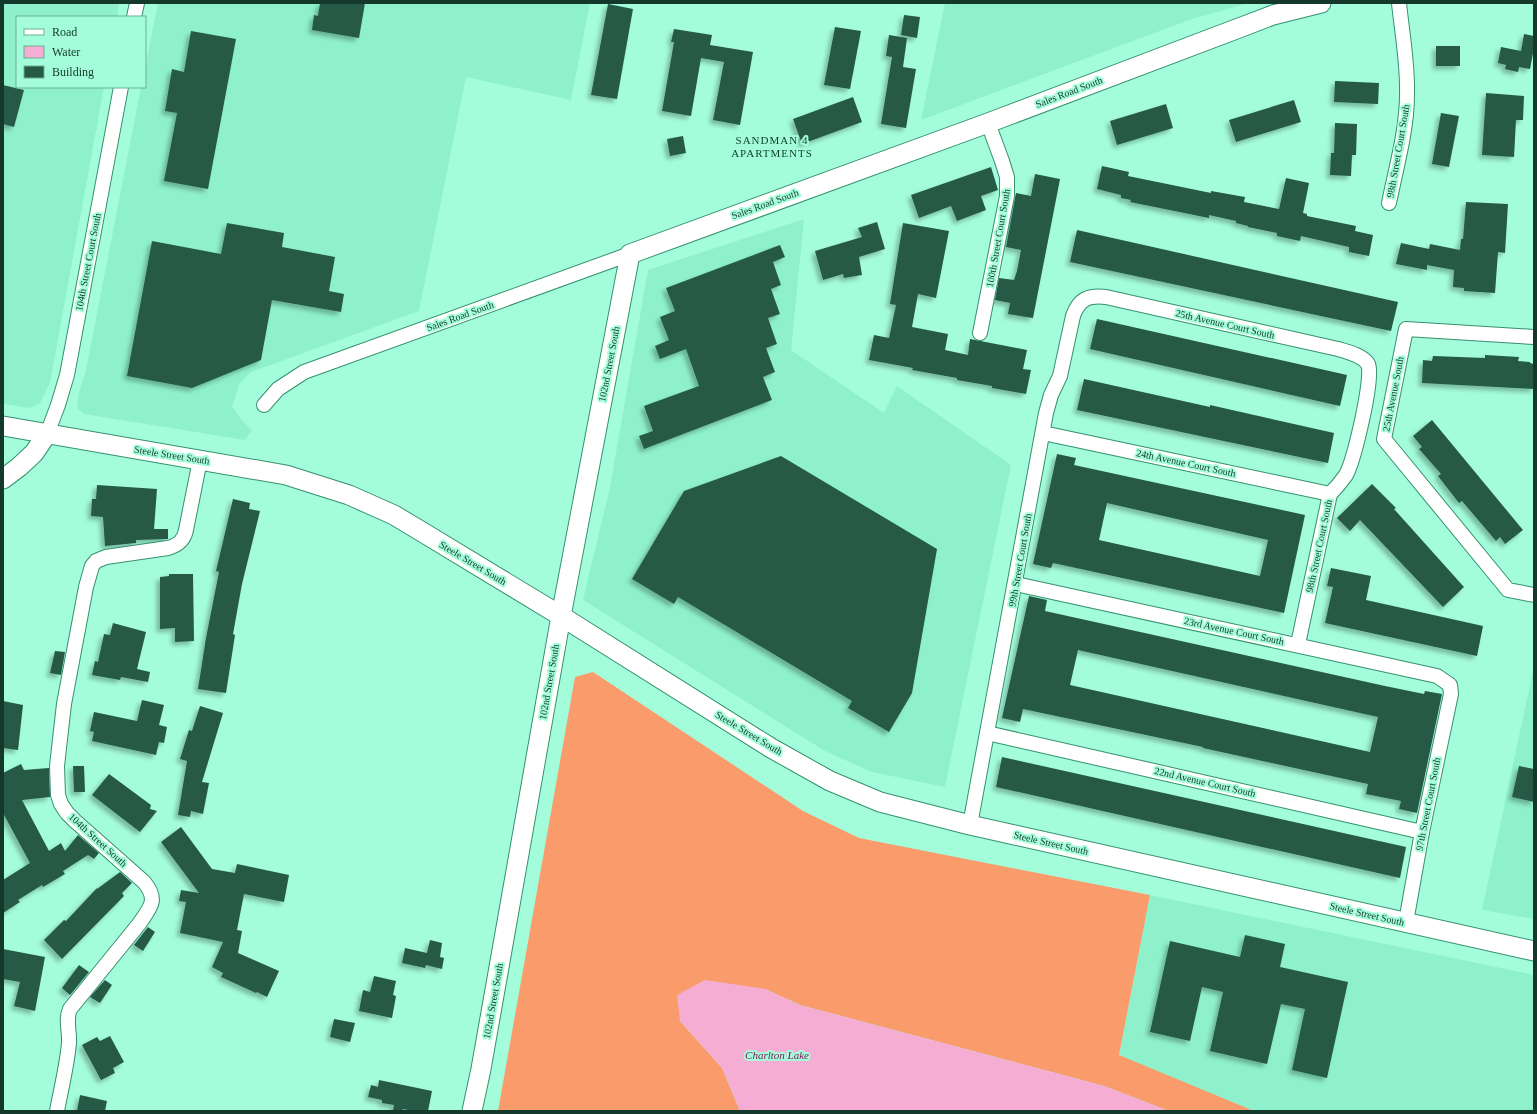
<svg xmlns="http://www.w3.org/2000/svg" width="1537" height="1114" viewBox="0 0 1537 1114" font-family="Georgia,serif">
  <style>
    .built { fill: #8ff1cc }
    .forest { fill: #fa9b6b }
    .water { fill: #f6add3 }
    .building { fill: #255a47; fill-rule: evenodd; filter: url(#shadow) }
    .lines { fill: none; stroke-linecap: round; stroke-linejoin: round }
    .street-casing { stroke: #359071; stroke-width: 16 }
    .secondary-casing { stroke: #359071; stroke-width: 21 }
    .street { stroke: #fff; stroke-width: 14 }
    .secondary { stroke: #fff; stroke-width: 19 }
    .labels { text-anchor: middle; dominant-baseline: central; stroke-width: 4; stroke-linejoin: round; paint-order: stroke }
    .street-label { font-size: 10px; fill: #14392c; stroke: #a4fdda }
    .neighbourhood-label { font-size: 11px; letter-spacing: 1px; fill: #124332; stroke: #a4fdda }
    .water-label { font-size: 11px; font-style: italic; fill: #7f1459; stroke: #a4fdda }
  </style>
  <defs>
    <filter id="shadow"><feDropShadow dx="-3.5" dy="3.5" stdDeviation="2" flood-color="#0004"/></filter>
  </defs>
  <rect width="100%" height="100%" fill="#a4fdda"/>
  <g class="built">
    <path d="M3,3H119L117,17H17V87H104L50,383L40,403L30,408L3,404Z"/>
    <path d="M158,3H590L571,100L466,77L419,311L251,372L240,383L232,406L241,419L252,430L245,440L84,414L77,408L79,392L85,375L141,87H145V69Z"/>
    <path d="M945,3H1249L1192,19L921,120Z"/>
    <path d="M804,219L791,350L884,413L897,386L1011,465L945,787L872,772L825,751L583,600L610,487L648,270Z"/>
    <path d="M1534,666V919L1482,910Z"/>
    <path d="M1150,895L1534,975V1111H1254L1119,1056Z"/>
  </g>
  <path class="forest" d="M593,672L803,811L859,838L1150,895L1119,1055L1254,1111H1169L1104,1086L800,1005L765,989L680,1021L722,1068L740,1111H498L575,677Z"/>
  <path class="water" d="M705,980L765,989L800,1005L1104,1086L1169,1111H740L722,1068L680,1021L677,995Z"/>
  <g class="building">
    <path d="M320,3H365L359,38L312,30L314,15L318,16Z"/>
    <path d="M608,4L633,9L617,99L591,95Z"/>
    <path d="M904,15L920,17L917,38L901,35Z"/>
    <path d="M835,27L861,31L850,89L824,85Z"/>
    <path d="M674,29L712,35L710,45L753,52L740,125L713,120L724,62L701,58L691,116L662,111L674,42H671Z"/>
    <path d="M191,31L236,39L208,189L164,181L177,113L165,111L172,69L184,72Z"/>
    <path d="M1524,34L1534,36V48L1530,69L1519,67L1518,72L1505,69L1506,65L1498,63L1501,47L1521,51Z"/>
    <path d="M889,35L907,38L903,67L916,69L906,128L881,124L892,57L886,56Z"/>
    <rect x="1436" y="46" width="24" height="20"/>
    <path d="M1335,81L1379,83L1378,104L1334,102Z"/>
    <path d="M3,85L24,90L14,127L3,124Z"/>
    <path d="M1486,93L1524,96L1523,120H1516L1514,157L1482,155Z"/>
    <path d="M853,97L862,122L802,144L793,119Z"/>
    <path d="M1294,100L1301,122L1236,142L1229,120Z"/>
    <path d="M1166,104L1173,128L1117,145L1110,121Z"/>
    <path d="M1441,113L1459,116L1449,167L1432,164Z"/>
    <path d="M1335,123L1357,124L1356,155H1352L1351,176L1330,175L1331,153H1334Z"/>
    <path d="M683,136L686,153L670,156L667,139Z"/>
    <path d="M1102,166L1129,172L1128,176L1211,193V191L1245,197L1244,202L1279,209L1286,178L1309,183L1303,213L1307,214V216L1356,226L1355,231L1373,235L1369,256L1349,252V247L1301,236L1300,241L1277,236V233L1248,227V226L1236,223V221L1209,215V218L1130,202L1131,200L1121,198V195L1097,189Z"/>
    <path d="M991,167L998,190L981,196L986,210L957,221L951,206L919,218L911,195Z"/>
    <path d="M1035,174L1060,179L1033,318L1008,314L1010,303L995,300L999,278L1014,280L1017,271L1021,250L1006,247L1016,193L1031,196Z"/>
    <path d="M1466,202L1508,204L1505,253L1498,252L1495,293L1464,291V288L1453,287L1454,270L1427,265V270L1396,264L1401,243L1429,249L1430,244L1460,250L1461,239H1463Z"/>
    <path d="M877,222L885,249L859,257L862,275L844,278L843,274L823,280L815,251L862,237L858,228Z"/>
    <path d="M227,223L284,233L282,247L335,257L329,291L344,294L341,312L272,300L261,360L192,388L127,376L152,241L221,254Z"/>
    <path d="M903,223L949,231L936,298L918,294L912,327L948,334L945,350L968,355L970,339L1027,350L1023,369L1031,370L1026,394L992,388V386L957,380V378L912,370L913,368L869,360L874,335L889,338L896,305L890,304Z"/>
    <path d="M1077,230L1398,302L1391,331L1070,262Z"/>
    <path d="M780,245L785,257L773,262L781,285L771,289L780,314L768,318L777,344L766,348L775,372L763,377L772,400L644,449L639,436L653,431L644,406L699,386L686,349L660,359L655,346L669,340L660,317L675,311L666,288Z"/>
    <path d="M1097,319L1347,375L1340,406L1090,349Z"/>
    <path d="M1485,355L1519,357L1518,361L1530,362V363L1534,364V389L1422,383L1423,360L1432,361L1433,356L1485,358Z"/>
    <path d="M1084,379L1210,407V405L1232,410L1334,433L1328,463L1077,410Z"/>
    <path d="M1432,420L1523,530L1505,544L1500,537L1496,541L1462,501L1459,503L1438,476L1441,474L1419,449L1422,447L1413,436Z"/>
    <path d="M1057,454L1076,458L1074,465L1305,515L1284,613L1053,563L1051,568L1033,564ZM1107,503L1268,540L1260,576L1099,540Z"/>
    <path d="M781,456L937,549L912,693L889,732L848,708L852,701L678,597L674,604L632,579L684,491Z"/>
    <path d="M1372,484L1396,508L1394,509L1464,587L1443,607L1360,520L1350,531L1337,518Z"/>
    <path d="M97,485L157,489L154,529H168V539L136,540V543L105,546L103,517L91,516L92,499H96Z"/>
    <path d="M233,499L250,503L249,509L260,511L242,584L233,634L235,635L226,693L198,689L206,638L219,572L216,571Z"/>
    <path d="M1331,568L1371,576L1366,600L1483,626L1477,656L1325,623L1333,587L1327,586Z"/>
    <path d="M169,574H193L194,641L175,642V628L160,629V577L169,576Z"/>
    <path d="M1029,596L1047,600L1045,611L1385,686L1424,694L1425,691L1442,694L1417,813L1399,809L1401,801L1366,794L1368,784L1203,748V747L1023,709L1020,722L1002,718ZM1078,650L1378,717L1370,752L1070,685Z"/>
    <path d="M113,623L146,632L137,669L150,672L148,682L121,677L120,680L92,675L95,661L98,662L104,634L110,635Z"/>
    <path d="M55,651L65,652L61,675L50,673Z"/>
    <path d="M142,700L164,705L159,725L167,727L164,743L159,742L156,755L92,741L94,732L90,731L94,712L137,721Z"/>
    <path d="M3,701L23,705L18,750L3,748Z"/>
    <path d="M200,706L223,713L202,782L209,783L203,814L191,811L190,817L178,815L187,761L180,759L189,730L192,731Z"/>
    <path d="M1002,757L1406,847L1400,878L996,787Z"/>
    <path d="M21,764L24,770L49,768L50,797L22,800L49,851L61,843L65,851L78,835L99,853L94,859L88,855L63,871L65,874L43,887L42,885L18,900L20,902L3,913V880L30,863L3,813V773Z"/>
    <path d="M73,766H84L85,792H74Z"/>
    <path d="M1519,766L1534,769V802L1512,797Z"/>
    <path d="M109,774L151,805L150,809L157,811L140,832L92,795Z"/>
    <path d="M181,827L212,869L235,873L237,864L289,875L284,902L244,894L237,930L242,931L238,953L279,971L267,997L257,992L256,993L221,977L223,973L212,967L223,942L180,933L186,902L179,901L181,890L199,893L161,842Z"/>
    <path d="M120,872L132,883L122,893L124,896L62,959L44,940L64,920L66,921L97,888V889Z"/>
    <path d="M148,927L155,932L143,951L134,945Z"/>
    <path d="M1245,935L1285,944L1280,967L1348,982L1327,1078L1292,1070L1305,1009L1281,1004L1267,1064L1210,1051L1223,992L1202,987L1190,1041L1150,1032L1170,941L1240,957Z"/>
    <path d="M430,940L442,943L440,957L444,958L442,969L426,965L425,968L402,963L405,948L427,953Z"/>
    <path d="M3,949L45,957L35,1011L14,1006L20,982L3,979Z"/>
    <path d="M79,965L89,972L70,995L62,988Z"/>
    <path d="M374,976L396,981L393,995L396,996L392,1018L359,1011L363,990L370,992Z"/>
    <path d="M105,980L112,985L100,1003L90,997Z"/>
    <path d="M334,1019L355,1023L350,1042L330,1037Z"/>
    <path d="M110,1036L124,1062L113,1068L115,1073L101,1080L82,1045L97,1037L100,1041Z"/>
    <path d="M379,1080L432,1091L428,1111H413L403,1109L402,1111H393L394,1105L382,1103V1100L368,1097L371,1085L378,1087Z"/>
    <path d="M80,1095L107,1101L105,1111H77Z"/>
  </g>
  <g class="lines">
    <g class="street-casing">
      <g id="street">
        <path d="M134,17L137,3"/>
        <path d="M1389,203C1396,168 1407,130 1407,95C1408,64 1402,33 1399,3"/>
        <path d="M980,333L1007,196V177L1002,161L988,123"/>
        <path d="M1534,337L1406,329L1384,439L1508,590L1534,595"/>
        <path d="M264,405L278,389L304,372L630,254"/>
        <path d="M1043,433L1330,494"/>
        <path d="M47,434L58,405L67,375L121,87"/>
        <path d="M1016,584L1437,676L1450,685L1451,694L1422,832L1406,922"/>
        <path d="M987,733L1422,832"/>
        <path d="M970,825L1046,413L1051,395L1060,376L1073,316C1079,299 1088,295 1106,297L1338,349C1348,352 1362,355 1368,364C1374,378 1354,460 1346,475C1341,482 1336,488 1330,494L1298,644"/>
        <path d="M57,1111C61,1089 67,1066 69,1043C70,1032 65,1020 70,1009L139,924C150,908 159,900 144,882L75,821L67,813L61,804L58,795L57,766L64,704L86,587L92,566L96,561L106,557L168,548C179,545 184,540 186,530L200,460"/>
      </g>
    </g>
    <g class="secondary-casing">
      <g id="secondary">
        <path d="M3,426L286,475L349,495L394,515L419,530L561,616L771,748L830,781L880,802L970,825L1534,951"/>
        <path d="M3,479L19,467L34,453L47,434"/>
        <path d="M472,1111L481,1069L561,616L630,254L988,123L1239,28L1273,15L1321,3"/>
      </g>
    </g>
    <use href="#street" class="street"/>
    <use href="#secondary" class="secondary"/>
  </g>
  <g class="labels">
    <g class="street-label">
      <text transform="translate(1069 92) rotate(-21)">Sales Road South</text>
      <text transform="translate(1398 151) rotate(-80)">98th Street Court South</text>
      <text transform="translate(765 204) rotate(-20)">Sales Road South</text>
      <text transform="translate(998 238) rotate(-80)">100th Street Court South</text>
      <text transform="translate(88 262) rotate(-79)">104th Street Court South</text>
      <text transform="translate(460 316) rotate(-20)">Sales Road South</text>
      <text transform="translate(1225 324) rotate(13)">25th Avenue Court South</text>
      <text transform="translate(609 364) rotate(-79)">102nd Street South</text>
      <text transform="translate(1393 394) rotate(-79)">25th Avenue South</text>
      <text transform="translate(172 455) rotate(9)">Steele Street South</text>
      <text transform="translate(1186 463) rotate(12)">24th Avenue Court South</text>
      <text transform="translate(1319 546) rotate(-78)">98th Street Court South</text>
      <text transform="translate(1020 560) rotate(-80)">99th Street Court South</text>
      <text transform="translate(473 563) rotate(31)">Steele Street South</text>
      <text transform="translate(1234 631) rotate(12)">23rd Avenue Court South</text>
      <text transform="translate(549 682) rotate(-80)">102nd Street South</text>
      <text transform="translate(749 733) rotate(31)">Steele Street South</text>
      <text transform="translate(1205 782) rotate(13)">22nd Avenue Court South</text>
      <text transform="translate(1428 804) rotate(-79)">97th Street Court South</text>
      <text transform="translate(98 840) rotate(42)">104th Street South</text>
      <text transform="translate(1051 843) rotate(13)">Steele Street South</text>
      <text transform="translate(1367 914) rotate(13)">Steele Street South</text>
      <text transform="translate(493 1001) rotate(-80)">102nd Street South</text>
    </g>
    <g class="neighbourhood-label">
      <text x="772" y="140">SANDMAN 4<tspan x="772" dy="13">APARTMENTS</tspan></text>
    </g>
    <g class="water-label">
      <text x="777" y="1055">Charlton Lake</text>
    </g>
  </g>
  <rect width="1537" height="1114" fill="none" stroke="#14392c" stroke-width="8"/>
  <rect x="16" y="16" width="130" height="72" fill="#a4fdda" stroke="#6aaf94"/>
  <rect x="24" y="29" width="20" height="6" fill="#ffffff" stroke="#6aaf94"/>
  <text x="52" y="36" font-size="12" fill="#14392c">Road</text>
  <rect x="24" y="46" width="20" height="12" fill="#f6add3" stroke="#6aaf94"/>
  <text x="52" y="56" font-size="12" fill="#14392c">Water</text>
  <rect x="24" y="66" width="20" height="12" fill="#255a47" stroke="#6aaf94"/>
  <text x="52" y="76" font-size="12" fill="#14392c">Building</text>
</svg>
